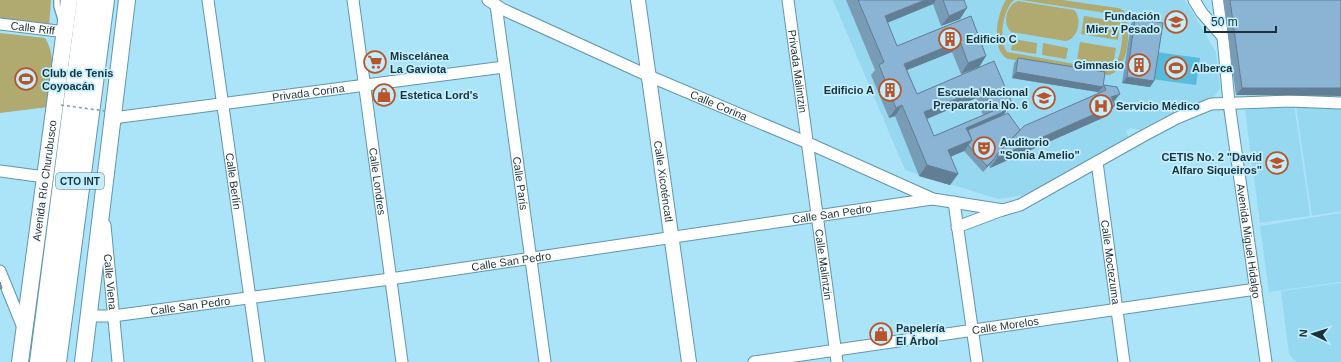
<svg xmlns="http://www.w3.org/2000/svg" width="1341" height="362" viewBox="0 0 1341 362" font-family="Helvetica,sans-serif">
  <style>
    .built { fill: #96d8f0 }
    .green { fill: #b0a970 }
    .water { fill: #58bbdb }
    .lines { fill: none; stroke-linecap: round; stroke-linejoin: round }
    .service-casing { stroke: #5f96a9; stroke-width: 8 }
    .minor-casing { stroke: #5f96a9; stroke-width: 13 }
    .tertiary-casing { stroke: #5f96a9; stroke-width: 16 }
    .secondary-casing { stroke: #5f96a9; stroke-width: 18 }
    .motorway-casing { stroke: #5f96a9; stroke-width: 22 }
    .service { stroke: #fff; stroke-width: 5.5 }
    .minor { stroke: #fff; stroke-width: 11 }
    .tertiary { stroke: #fff; stroke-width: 14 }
    .secondary { stroke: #fff; stroke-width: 16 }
    .motorway { stroke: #fff; stroke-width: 20 }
    .path-bridge { stroke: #739eae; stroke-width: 1.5; stroke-dasharray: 3 3; stroke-linecap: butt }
    .wall { fill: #789bb6; fill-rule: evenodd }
    .shaded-wall { fill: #617e94 }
    .building { fill: #8bb4d4; stroke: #617e94; fill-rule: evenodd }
    .labels { text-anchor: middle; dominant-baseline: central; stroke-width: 3.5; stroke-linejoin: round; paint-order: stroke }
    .shield { fill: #c2efff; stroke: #4d6b75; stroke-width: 1 }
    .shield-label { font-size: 10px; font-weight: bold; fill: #1b323a }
    .poi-label { font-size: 11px; font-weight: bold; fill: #1b323a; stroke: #c2efff; text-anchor: start }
    .street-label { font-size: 11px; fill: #1b323a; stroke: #c2efff }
  </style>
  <rect width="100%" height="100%" fill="#abe3f8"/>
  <g class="built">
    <path d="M833,0H1185L1216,52L1220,88L1212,100L1160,119L1140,130L1131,128L1126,131L1129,138L1031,194L998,199L905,170Z"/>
    <path d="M1294,104L1310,216L1260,223L1245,110Z"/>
    <path d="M1296,105L1341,108V211L1312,216Z"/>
    <path d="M1341,213V282L1269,292L1260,226Z"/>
    <path d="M1341,283V362H1296L1289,354L1281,291Z"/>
  </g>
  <g class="green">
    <path d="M0,0H51L49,28L0,21Z"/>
    <path d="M1006,0H1014C1003,9 998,40 1007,52L1108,70C1122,68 1126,25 1119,15L1021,0H1062L1118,8L1123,10C1133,25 1129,72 1108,75L1008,59C990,50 997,13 1006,0Z"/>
    <path d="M1018,1L1074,10C1083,18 1078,40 1065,41L1011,32C1002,24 1006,5 1018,1Z"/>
    <path d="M1084,16L1120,22L1118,40L1081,34Z"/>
    <path d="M0,33L45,38C58,58 50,85 48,107L0,113Z"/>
    <path d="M1013,39L1037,43L1036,54L1011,50Z"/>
    <path d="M1080,42L1116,48L1113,66L1077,60Z"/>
    <path d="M1043,43L1068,48L1066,59L1042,55Z"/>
  </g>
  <path class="water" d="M1156,52L1200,58L1196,85L1151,79Z"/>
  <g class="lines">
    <g class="service-casing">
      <path id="service" d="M57,0V6L61,19"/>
    </g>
    <g class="minor-casing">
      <g id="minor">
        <path id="s1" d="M208,0L259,362"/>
        <path id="s2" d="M353,0L402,362"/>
        <path id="s3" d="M488,0L502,9L649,76L808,143L933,199L1003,210L1020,205L1143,136L1177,118L1211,104L1290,101L1341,103"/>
        <path id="s4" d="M788,0L837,362"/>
        <path d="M1194,0L1202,13L1223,37"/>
        <path id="s5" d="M1218,0L1223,37L1229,103L1266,362"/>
        <path id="s6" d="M496,5L545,362"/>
        <path id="s7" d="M0,24L66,32"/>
        <path id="s8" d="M113,118L504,67"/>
        <path id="s9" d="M1097,162L1124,362"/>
        <path d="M0,171L45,177"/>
        <path d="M954,202L977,362"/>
        <path id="s10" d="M105,225L118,362"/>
        <path d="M957,227L1002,210"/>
        <path d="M0,271L24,330"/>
        <path id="s11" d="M89,316H113L390,279L932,199"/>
        <path id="s12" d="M754,362L1256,289"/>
      </g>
    </g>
    <g class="tertiary-casing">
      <g id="tertiary">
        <path id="s13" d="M638,0L689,362"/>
      </g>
    </g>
    <g class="secondary-casing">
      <g id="secondary">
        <path id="s14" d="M20,362L69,0"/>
        <path d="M83,362L127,0"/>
      </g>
    </g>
    <g class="motorway-casing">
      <g id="motorway">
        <path d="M40,362L87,0"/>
        <path d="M56,362L104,0"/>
      </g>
    </g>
    <use href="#service" class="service"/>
    <use href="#minor" class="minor"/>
    <use href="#tertiary" class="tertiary"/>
    <use href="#secondary" class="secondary"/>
    <use href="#motorway" class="motorway"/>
    <path class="path-bridge" d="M61,105L105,111"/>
  </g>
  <g class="wall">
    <path d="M846,0H964L960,19L941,26L933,4L887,23L897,46L971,16L986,56L979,67L961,74L952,52L907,70L917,94L994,61L1004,114L1000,116L1020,130L1097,94L1098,92L1012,78L1014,63L1018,58L1103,86L1104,85L1115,105L1107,116L990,168L989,165L983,172L964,151L950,157L958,174L950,185L919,176L895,116L889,118L871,75L875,70ZM976,98L983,115L934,136L927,119Z"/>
    <path d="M1223,0H1341L1236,95Z"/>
    <path d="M1135,18L1154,81L1150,87L1122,83L1131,24Z"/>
  </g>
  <g class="shaded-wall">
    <path d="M925,0H936L933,4L877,27L885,16Z"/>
    <path d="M967,8L960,19L941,26L949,16Z"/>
    <path d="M960,41L952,52L897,74L904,64Z"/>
    <path d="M986,56L979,67L961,74L968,63Z"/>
    <path d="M1016,72L1103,87L1098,92L1012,78Z"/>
    <path d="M1127,77L1154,81L1150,87L1122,83Z"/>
    <path d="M983,88L976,98L917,123L924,112Z"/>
    <path d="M1242,88H1341V96L1236,95Z"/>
    <path d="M1120,94L1112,104L1111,97Z"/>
    <path d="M1012,103L1004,114L1000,116L995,123L963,132L966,128L1001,108Z"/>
    <path d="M902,105L895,116L889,118L896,108Z"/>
    <path d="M1115,105L1107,116L990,168L998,157Z"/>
    <path d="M972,140L964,151L940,161L948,150Z"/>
    <path d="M994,159L989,165L983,172L987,166Z"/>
    <path d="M927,165L958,174L950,185L919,176Z"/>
  </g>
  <g class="building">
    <path d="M858,0H925L885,16L897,46L971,16L986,56L968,63L960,41L904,64L917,94L994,61L1012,103L1001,108L1003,112L966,128L972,140L948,150L958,174L927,165L902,105L896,108L879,65L884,62ZM983,88L993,111L934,136L924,112Z"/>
    <path d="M943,0H964L967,8L949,16Z"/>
    <path d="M1230,0H1341V88H1242Z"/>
    <path d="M1135,18L1163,23L1154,81L1127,77Z"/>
    <path d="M1018,58L1105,72L1103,87L1016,72Z"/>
    <path d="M1104,85L1117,87L1120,94L1111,97L1115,105L998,157L997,154L1024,126L1106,90Z"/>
    <path d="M1008,113L1020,130L997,154L994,159L987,166L968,145L972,140L968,130Z"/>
    <path d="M0,282L2,288L0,289Z"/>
  </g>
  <defs>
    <g id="school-ring" transform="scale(1.15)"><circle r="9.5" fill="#c2efff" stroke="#ba5428" stroke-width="1.5"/><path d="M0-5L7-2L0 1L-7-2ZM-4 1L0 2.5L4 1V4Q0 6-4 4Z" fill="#ba5428"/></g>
    <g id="building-ring" transform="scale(1.15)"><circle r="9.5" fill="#c2efff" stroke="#ba5428" stroke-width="1.5"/><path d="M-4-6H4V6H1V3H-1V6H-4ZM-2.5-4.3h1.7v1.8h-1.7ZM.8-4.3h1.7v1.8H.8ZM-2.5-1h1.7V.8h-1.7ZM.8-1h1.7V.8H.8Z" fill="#ba5428"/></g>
    <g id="supermarket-ring" transform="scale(1.15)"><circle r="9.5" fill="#c2efff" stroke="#ba5428" stroke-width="1.5"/><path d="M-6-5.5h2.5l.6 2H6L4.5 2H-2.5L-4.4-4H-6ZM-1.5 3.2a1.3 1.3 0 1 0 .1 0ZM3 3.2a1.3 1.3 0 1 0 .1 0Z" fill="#ba5428"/></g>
    <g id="stadium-ring" transform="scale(1.15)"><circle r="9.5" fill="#c2efff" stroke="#ba5428" stroke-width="1.5"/><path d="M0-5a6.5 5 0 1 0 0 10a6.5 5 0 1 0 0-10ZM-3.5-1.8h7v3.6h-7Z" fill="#ba5428"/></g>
    <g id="shop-ring" transform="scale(1.15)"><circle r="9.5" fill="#c2efff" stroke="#ba5428" stroke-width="1.5"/><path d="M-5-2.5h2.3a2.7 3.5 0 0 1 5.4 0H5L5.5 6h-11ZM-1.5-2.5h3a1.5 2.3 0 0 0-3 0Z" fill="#ba5428"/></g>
    <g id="hospital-ring" transform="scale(1.15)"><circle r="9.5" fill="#c2efff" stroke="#ba5428" stroke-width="1.5"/><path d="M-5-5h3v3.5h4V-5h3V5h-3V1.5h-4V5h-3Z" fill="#ba5428"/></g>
    <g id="theatre-ring" transform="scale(1.15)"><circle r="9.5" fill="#c2efff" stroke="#ba5428" stroke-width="1.5"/><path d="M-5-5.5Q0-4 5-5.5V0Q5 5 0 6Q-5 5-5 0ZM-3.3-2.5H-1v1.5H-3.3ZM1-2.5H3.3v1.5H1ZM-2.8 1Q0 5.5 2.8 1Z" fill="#ba5428"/></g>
  </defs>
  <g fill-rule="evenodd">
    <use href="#school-ring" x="1176" y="22"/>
    <use href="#building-ring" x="950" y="39"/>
    <use href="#supermarket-ring" x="375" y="62"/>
    <use href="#building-ring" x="1139" y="65"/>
    <use href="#stadium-ring" x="1176" y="68"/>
    <use href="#stadium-ring" x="26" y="79"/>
    <use href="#building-ring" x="890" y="90"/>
    <use href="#shop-ring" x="384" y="95"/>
    <use href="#school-ring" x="1044" y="98"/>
    <use href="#hospital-ring" x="1101" y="106"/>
    <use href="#theatre-ring" x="984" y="148"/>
    <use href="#school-ring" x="1277" y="163"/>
    <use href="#shop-ring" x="881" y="334"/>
  </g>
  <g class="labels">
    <rect class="shield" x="56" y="173" width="48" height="16" rx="3"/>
    <g class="shield-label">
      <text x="80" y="181">CTO INT</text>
    </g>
    <g class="poi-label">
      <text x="1160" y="16" text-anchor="end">Fundación<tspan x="1160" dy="13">Mier y Pesado</tspan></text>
      <text x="966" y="39">Edificio C</text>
      <text x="390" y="56">Miscelánea<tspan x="390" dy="13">La Gaviota</tspan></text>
      <text x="1124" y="65" text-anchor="end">Gimnasio</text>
      <text x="1192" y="68">Alberca</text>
      <text x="42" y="73">Club de Tenis<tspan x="42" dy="13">Coyoacán</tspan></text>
      <text x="874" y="90" text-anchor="end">Edificio A</text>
      <text x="1028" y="92" text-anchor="end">Escuela Nacional<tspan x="1028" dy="13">Preparatoria No. 6</tspan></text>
      <text x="400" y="95">Estetica Lord's</text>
      <text x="1116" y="106">Servicio Médico</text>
      <text x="1000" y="142">Auditorio<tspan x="1000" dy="13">"Sonia Amelio"</tspan></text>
      <text x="1262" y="157" text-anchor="end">CETIS No. 2 "David<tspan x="1262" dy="13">Alfaro Siqueiros"</tspan></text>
      <text x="896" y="328">Papelería<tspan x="896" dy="13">El Árbol</tspan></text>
    </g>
    <g class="street-label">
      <text stroke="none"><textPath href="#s7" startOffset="33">Calle Riff</textPath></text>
      <text stroke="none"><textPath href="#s4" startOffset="72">Privada Malintzin</textPath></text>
      <text stroke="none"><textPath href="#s8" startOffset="197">Privada Corina</textPath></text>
      <text stroke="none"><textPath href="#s3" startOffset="254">Calle Corina</textPath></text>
      <text stroke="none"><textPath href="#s14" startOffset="183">Avenida Río Churubusco</textPath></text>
      <text stroke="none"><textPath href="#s1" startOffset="183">Calle Berlín</textPath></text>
      <text stroke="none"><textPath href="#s2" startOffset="183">Calle Londres</textPath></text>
      <text stroke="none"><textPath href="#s13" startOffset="183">Calle Xicoténcatl</textPath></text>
      <text stroke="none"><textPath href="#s6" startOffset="180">Calle París</textPath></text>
      <text stroke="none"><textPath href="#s11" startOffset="750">Calle San Pedro</textPath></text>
      <text stroke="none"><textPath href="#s5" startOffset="243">Avenida Miguel Hidalgo</textPath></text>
      <text stroke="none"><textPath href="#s11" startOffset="426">Calle San Pedro</textPath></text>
      <text stroke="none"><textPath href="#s9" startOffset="101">Calle Moctezuma</textPath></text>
      <text stroke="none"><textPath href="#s4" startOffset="267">Calle Malintzin</textPath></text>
      <text stroke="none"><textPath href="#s10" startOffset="57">Calle Viena</textPath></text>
      <text stroke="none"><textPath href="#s11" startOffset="102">Calle San Pedro</textPath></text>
      <text stroke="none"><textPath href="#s12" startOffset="254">Calle Morelos</textPath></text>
    </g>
  </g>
  <g transform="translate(1313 334) rotate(274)" stroke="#c2efff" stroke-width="3" paint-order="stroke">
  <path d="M0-3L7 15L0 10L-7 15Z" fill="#1b323a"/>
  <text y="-6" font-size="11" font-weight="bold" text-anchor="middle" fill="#1b323a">N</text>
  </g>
  <path d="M1205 26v6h71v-6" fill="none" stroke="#1b323a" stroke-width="2"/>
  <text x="1211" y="26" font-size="12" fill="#1b323a" stroke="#c2efff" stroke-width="3" paint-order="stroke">50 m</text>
</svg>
